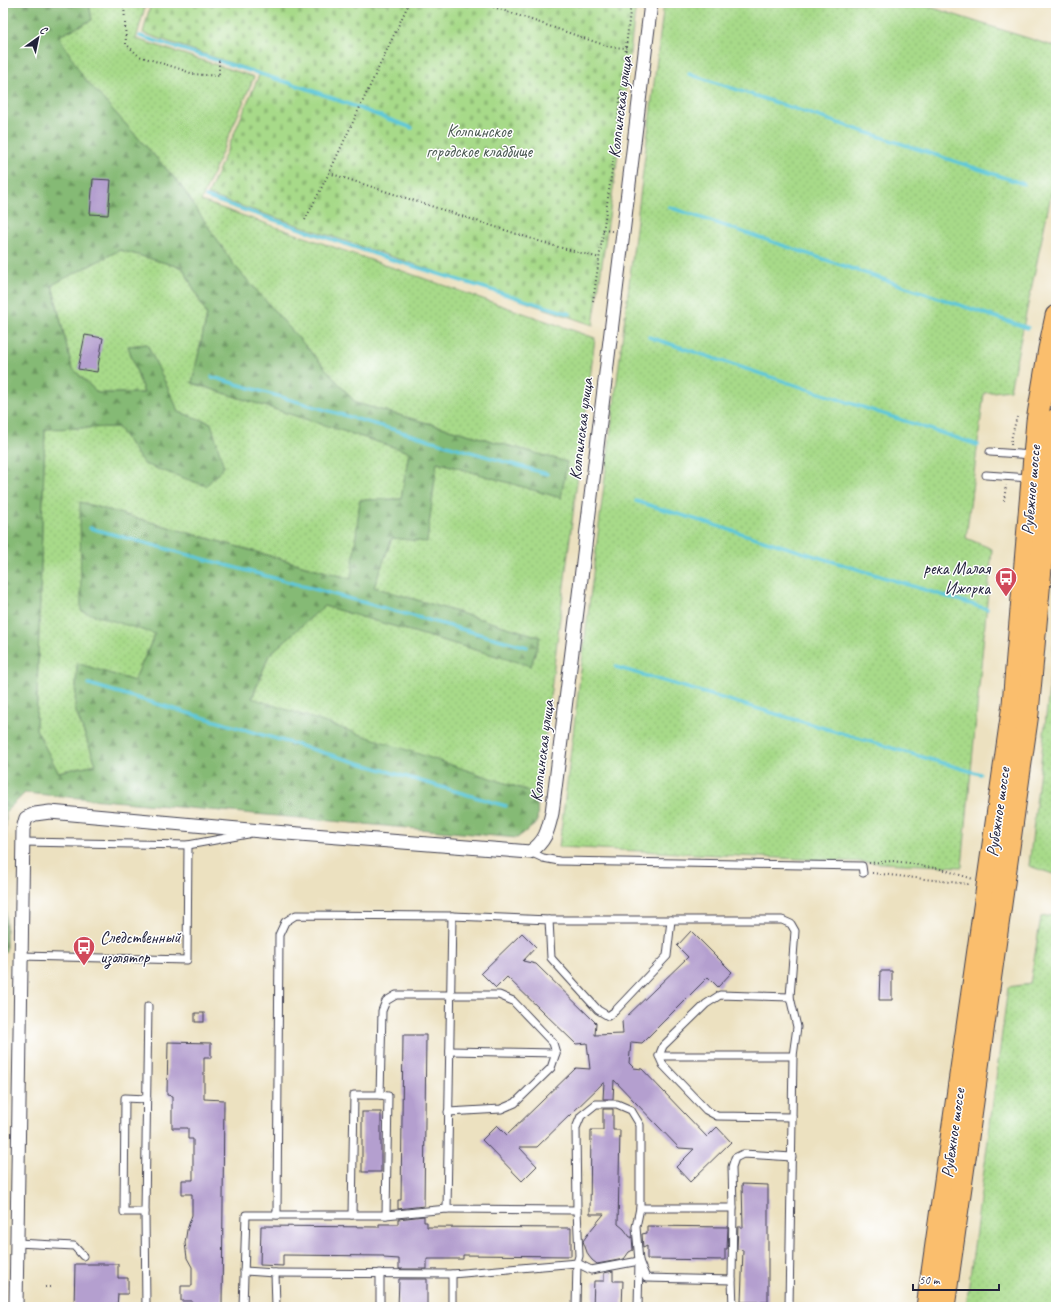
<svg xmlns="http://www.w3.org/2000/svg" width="1059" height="1310" viewBox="0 0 1059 1310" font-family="Caveat,sans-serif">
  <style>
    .grass { fill: url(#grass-dots); stroke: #647e62 }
    .forest { fill: url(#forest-firs); stroke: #546e58; fill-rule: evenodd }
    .cemetery { fill: url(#cemetery-stones); stroke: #647e62 }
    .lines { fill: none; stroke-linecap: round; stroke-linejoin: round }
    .stream { stroke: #5fc8da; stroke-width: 3.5 }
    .building { fill: #b49fcf }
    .service-casing { stroke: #403f4f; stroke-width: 9 }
    .minor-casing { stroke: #403f4f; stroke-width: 15 }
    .primary-casing { stroke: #403f4f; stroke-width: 23 }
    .path { stroke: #403f4f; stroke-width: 2; stroke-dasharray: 1 3; stroke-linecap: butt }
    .service { stroke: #fff; stroke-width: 7 }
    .minor { stroke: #fff; stroke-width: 13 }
    .primary { stroke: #fabe6d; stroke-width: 21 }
    .labels { text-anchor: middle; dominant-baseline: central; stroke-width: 3; stroke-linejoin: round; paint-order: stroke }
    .street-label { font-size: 17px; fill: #22223b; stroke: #fff }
    .park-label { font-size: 17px; fill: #4a5952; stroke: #fff }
    .poi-label { font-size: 17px; fill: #22223b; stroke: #fff; text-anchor: end }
  </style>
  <defs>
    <pattern id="grass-dots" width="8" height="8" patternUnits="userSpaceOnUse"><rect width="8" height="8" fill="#a7da89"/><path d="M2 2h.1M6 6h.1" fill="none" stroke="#8fbb77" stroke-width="1.8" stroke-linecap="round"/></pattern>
    <pattern id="forest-firs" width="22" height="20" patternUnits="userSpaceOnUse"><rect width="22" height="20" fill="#85ba75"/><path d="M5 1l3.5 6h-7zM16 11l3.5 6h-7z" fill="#6c9761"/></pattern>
    <pattern id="cemetery-stones" width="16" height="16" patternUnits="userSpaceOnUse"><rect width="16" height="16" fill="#a7da89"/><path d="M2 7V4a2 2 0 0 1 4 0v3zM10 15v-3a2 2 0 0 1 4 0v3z" fill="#8fbb77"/></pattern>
  </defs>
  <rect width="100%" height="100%" fill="#fff"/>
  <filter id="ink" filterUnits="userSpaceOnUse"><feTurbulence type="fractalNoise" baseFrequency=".025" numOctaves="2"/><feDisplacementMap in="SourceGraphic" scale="8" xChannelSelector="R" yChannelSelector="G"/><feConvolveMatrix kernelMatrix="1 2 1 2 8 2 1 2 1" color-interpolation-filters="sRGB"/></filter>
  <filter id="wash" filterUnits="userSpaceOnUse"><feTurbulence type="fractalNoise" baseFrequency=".012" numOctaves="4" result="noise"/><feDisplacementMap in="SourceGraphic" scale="16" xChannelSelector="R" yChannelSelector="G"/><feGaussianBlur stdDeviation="0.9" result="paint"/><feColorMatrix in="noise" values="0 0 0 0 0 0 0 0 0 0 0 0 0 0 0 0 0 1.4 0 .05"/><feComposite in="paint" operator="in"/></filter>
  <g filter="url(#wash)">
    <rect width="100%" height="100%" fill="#ece1c0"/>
    <g class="grass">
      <path d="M89,3H146L136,39L254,77L201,201L595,338L538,794L252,699L269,655L324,606L531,666L540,637L374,587L392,538L427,541L437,462L561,498L567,462L356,403L234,265L179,183L83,77L58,36L92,20Z"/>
      <path d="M664,3H917L1056,47V171L1010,390L984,393L966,538L992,549L962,867L559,847Z"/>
      <path d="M120,250L183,268L207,315L192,383L409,452L401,499L360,500L352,579L80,502L155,634L134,681L77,664L75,709L96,764L58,772L36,729L45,429L118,427L144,464L211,423L179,412L147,344L128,346L144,393H98L72,368L52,284Z"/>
      <path d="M1056,628V875L1029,866Z"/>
      <path d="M1056,909V1307H966L1008,987L1030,984L1041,917L1055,915Z"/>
    </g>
    <path class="forest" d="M3,3H89L92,20L59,36L83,77L179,183L234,265L356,403L567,462L561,498L437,462L427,542L392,538L374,587L540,637L531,666L324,606L269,655L252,698L538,794L537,823L517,838L25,793L6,811V952L3,954ZM120,250L183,268L207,315L192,383L409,452L401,499L360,500L351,579L80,502L81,611L155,634L134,681L77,663L75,709L96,764L58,772L36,729L45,429L118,427L144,464L206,486L224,467L211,423L179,412L147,344L128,346L144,393H98L72,368L52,285Z"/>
    <path class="cemetery" d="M151,3H636L616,169L593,325L390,256L208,195L260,73L143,33Z"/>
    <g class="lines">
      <g class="stream">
        <path d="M140,36L308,89L412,128"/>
        <path d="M689,74L1024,184"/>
        <path d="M206,197L393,260L570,314"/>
        <path d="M669,207L1028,328"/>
        <path d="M649,337L978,445"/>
        <path d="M212,377L547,474"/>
        <path d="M636,501L987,609"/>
        <path d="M90,528L527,647"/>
        <path d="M616,667L980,774"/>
        <path d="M89,684L506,806"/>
      </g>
    </g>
    <g id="blocks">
      <g class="building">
        <path d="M93,179L111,180L108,215L90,214Z"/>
        <path d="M85,335L103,338L97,372L78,369Z"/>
        <path d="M691,931L732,972L718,987L708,977L642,1043L631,1042L629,1063L634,1068L642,1069L707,1137L717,1127L731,1142L690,1182L676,1167L694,1149L679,1148L614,1080L613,1099H603L604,1082L537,1147H519L537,1166L522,1181L482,1140L497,1125L507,1135L576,1068L590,1069L587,1043L576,1044L507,977L496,988L481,973L522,933L536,947L523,961L536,964L596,1023L595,1035L623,1034L622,1021L688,957L677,946Z"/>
        <path d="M880,971H892V1000H879Z"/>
        <rect x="195" y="1013" width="9" height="9"/>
        <path d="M403,1035H426L424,1206L398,1209V1200H401Z"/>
        <path d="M168,1042L211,1043V1058H204V1099L224,1100L222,1307H191L192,1301H181V1286H192V1267L187,1258L185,1243L187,1230L192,1215V1194H182V1180H193V1139H188V1128H172V1096L167,1095Z"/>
        <path d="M603,1109H613V1130H620L618,1224L624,1229L630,1237H632L633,1250L629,1252L624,1259L597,1264L592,1260L588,1255L583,1241L590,1231L604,1214H590L591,1130H603Z"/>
        <rect x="362" y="1112" width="19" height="60"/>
        <path d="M742,1184L768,1185V1302H741L743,1250L737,1249L738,1227H743Z"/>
        <path d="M424,1216V1222H427V1227L571,1228V1256L463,1255V1259H427V1269H399V1259L384,1258V1256L283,1255V1266L260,1265L261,1226L379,1227V1224H398V1219Z"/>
        <path d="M647,1226L728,1227L727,1249H725V1260L647,1259V1246L643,1248L642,1234L647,1233Z"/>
        <path d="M75,1264H118V1278H128V1294H118L117,1307H74Z"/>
        <path d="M613,1271V1281H623L622,1307H593L594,1281H604V1273Z"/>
        <path d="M399,1279H427V1307H398Z"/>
      </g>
    </g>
  </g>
  <g filter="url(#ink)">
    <use href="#blocks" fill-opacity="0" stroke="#403f4f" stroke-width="1"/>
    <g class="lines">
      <g class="service-casing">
        <g id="service">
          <path d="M990,452L1033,455"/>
          <path d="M986,475L1030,478"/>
          <path d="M23,842L188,845L248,834"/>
          <path d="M530,852L543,858L559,861L862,866L863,873"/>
          <path d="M452,916L447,1209L577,1210"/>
          <path d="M549,920L551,958L598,1010L608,1016L615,1011L667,956L671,920"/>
          <path d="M21,956L187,960L188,845"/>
          <path d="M790,997L720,995L706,1004L663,1046L659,1056L663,1065L706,1110L717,1116L792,1117"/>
          <path d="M450,1051L556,1053"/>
          <path d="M659,1056H793"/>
          <path d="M380,1095L382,1011L386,1001L396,995H499L513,1001L553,1043L556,1053L551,1068L515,1103L501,1109L448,1112"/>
          <path d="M640,1208H733"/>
          <path d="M145,1212H124L125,1098L147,1099"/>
          <path d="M277,1215H386L447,1209"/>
          <path d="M352,1215L354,1095H380L388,1096L386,1215"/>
          <path d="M17,1243L74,1246L83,1256"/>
          <path d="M244,1271L275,1273L276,1307"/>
          <path d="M275,1273L452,1274L577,1263L591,1270L639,1261L646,1278L732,1280L733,1208L732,1167L735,1158L743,1154L792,1157"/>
          <path d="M732,1280L733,1307"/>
          <path d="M146,1307L145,1212L148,1006"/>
          <path d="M243,1307L246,1215H277L279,935L285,922L296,915L452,916L549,920H782L791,924L795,931L790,997L797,1027L793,1056L789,1307"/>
          <path d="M380,1307V1273"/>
          <path d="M452,1307V1274"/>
          <path d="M576,1307L577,1263L579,1256L577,1210L576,1128L581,1116L596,1104H617L631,1110L640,1125V1208L636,1227L639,1261L638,1307"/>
        </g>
      </g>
      <g class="minor-casing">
        <path id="minor" d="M16,1307L23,829L26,818L35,814L50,812L261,831L530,852C546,841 548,830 552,813L578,603L651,3"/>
      </g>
      <g class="primary-casing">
        <g id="primary">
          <path d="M927,1307L1013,704L1037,421L1049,349L1056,316"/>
          <path d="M944,1307L1028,713L1051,456L1056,419"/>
        </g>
      </g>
      <g class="path">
        <path d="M124,3L126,44L139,56L180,69L193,74L219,76V59"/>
        <path d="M482,3L610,47L627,48"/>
        <path d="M329,173L551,245L600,258"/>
        <path d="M305,220L329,173L409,3"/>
        <path d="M603,230L612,231"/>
        <path d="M593,301L612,170L631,3"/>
        <path d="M1011,445L1012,435L1017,417"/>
        <path d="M1004,501L1006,485"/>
        <path d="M869,863L892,861L909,863L925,867L938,868L973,879"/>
        <path d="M872,873L968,884L971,883"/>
        <path d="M45,1287H52"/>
      </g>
      <use href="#service" class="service"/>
      <use href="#minor" class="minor"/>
      <use href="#primary" class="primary"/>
    </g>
  </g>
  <defs>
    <g id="bus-pin" transform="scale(1.15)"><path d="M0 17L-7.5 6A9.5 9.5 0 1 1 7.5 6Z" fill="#d1495b" stroke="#fff"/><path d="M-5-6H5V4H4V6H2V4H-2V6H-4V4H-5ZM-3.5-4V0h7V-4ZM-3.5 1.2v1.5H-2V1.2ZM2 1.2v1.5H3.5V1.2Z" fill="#fff"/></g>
  </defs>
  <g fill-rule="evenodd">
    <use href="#bus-pin" x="1006" y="578"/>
    <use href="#bus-pin" x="84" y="947"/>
  </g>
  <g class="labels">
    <g class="street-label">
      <text transform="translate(620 107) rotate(-83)">Колпинская улица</text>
      <text transform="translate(581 429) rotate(-83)">Колпинская улица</text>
      <text transform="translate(1031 490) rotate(-85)">Рубежное шоссе</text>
      <text transform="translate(542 751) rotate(-83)">Колпинская улица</text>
      <text transform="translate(998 812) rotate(-82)">Рубежное шоссе</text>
      <text transform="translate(953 1133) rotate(-82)">Рубежное шоссе</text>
    </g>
    <g class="park-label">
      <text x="479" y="131">Колпинское<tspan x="479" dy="20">городское кладбище</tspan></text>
    </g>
    <g class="poi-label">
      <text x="990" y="568">река Малая<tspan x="990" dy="20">Ижорка</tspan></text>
      <text x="100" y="937" text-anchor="start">Следственный<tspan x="100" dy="20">изолятор</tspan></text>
    </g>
  </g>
  <rect width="1059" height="1310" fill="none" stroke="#fff" stroke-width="16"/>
  <g transform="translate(38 38) rotate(33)" stroke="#ffffff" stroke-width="3" paint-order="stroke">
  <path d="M0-3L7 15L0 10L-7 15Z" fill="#22223b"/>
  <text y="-6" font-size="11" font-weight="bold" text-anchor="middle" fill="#22223b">С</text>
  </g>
  <path d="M913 1284v6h86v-6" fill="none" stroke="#22223b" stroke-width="2"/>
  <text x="919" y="1284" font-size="12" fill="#22223b" stroke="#ffffff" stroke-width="3" paint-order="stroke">50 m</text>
</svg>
